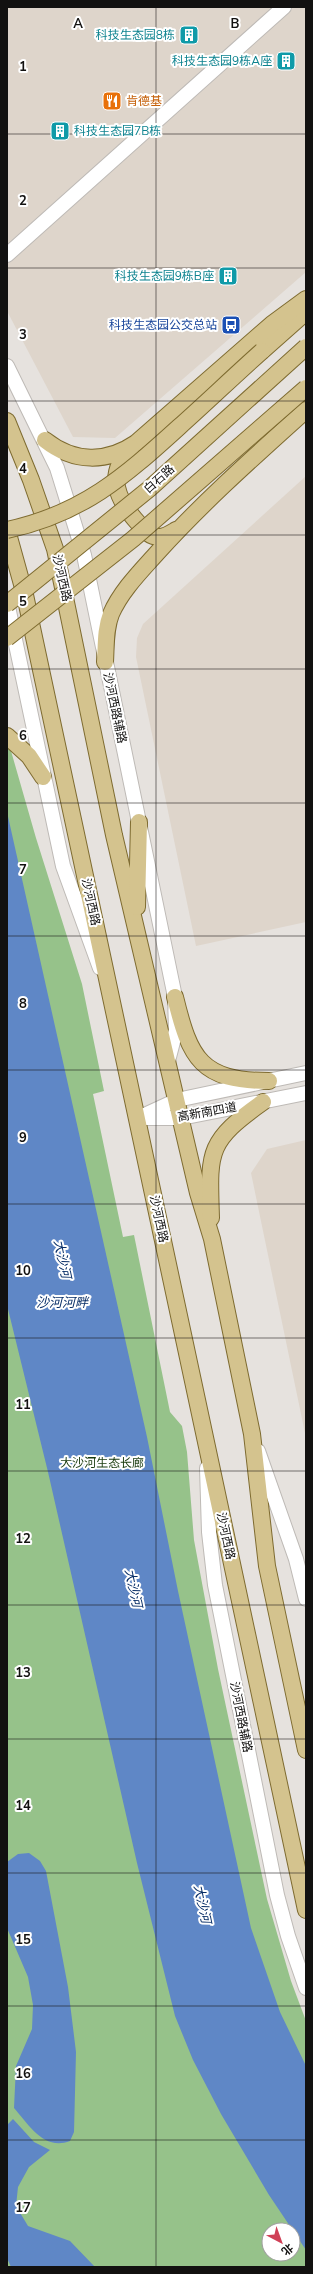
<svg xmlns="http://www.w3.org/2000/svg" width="313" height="2274" viewBox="0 0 313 2274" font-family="'Nunito Sans','Noto Sans SC',sans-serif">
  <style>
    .built { fill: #ded5cb }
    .green { fill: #96c28a; fill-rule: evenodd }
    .water { fill: #5f87c6 }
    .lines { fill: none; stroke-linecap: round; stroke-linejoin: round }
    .secondary-casing { stroke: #bebab6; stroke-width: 16 }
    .primary-casing { stroke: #7e6b30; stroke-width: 18 }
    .secondary { stroke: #fff; stroke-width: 14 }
    .primary { stroke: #d4c38e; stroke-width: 16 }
    .primary-bridge-casing { stroke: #7e6b30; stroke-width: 18; stroke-linecap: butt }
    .primary-bridge { stroke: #d4c38e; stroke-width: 16 }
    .grid { fill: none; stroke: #121110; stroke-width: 1; stroke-opacity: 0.55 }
    .labels { text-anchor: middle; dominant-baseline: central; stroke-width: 4; stroke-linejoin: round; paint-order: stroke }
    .culture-label { font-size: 12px; fill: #0d838f; stroke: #fff; text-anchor: end }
    .food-label { font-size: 12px; fill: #c56008; stroke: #fff; text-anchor: start }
    .transit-label { font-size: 12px; fill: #164399; stroke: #fff; text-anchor: end }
    .street-label { font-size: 12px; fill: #121110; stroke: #fff }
    .park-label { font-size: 12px; fill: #183a0d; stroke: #fff }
    .water-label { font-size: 13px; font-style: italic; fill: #082e67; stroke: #fff }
    .grid-label { font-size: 13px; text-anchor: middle; font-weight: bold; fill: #121110; stroke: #fff; stroke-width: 4; stroke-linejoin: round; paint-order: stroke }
  </style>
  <rect width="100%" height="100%" fill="#e6e2de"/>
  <g class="built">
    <path d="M7,7H306V272L115,438L73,437L7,311Z"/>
    <path d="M306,476V922L196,946L136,657L137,638L143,624Z"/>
    <path d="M306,1140V1438L251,1173L267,1149Z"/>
  </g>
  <path class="green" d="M7,737L36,838L82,984L104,1091L93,1094L123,1237L134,1235L170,1412L182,1426L187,1452L194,1540L218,1669L267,1899L291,1981L306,2021V2267H7ZM269,2230H293V2254H269Z"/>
  <g class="water">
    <path d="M7,812L147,1437L178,1591L251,1928L280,2012L306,2066V2250L269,2195L221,2114L193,2060L175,2016L137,1863L48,1472L7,1305Z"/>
    <path d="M29,1853L40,1861L46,1871L68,1987L76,2052L74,2132L70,2141C44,2151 29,2125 14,2108L16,2066L32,2029L33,2005L28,1977L7,1928V1862L18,1854Z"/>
    <path d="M13,2119L34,2142L50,2150L29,2167L18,2187L16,2206L28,2226L70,2241L95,2267H11L7,2258V2125Z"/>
  </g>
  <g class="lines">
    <g class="secondary-casing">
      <g id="secondary">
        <path d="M7,255L284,7"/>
        <path d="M7,366L57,468L84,555L175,997L176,1030L168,1061"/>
        <path d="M7,602L63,866L100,968"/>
        <path d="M138,1118L177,1100L306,1073"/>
        <path d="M143,1118H181L306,1093"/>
        <path d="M258,1451L296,1559L306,1599"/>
        <path d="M207,1468L209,1532L215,1585L277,1895L288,1936L306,1988"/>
      </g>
    </g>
    <g class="primary-casing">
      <g id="primary">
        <path d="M262,351L306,312"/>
        <path d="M7,421L31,480L55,549L114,835L198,1193L212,1239L252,1434L267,1566L306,1750"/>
        <path d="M45,440C74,463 107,463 136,443L272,324L306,299"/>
        <path d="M131,448C105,475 117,500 139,524C144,530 150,537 159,537C165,537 171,533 176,530"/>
        <path d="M7,530L25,595L306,1910"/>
        <path d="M105,662C106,645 105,629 111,614C121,591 140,572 157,553C203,502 255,456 306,410"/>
        <path d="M7,736L29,756L43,777"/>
        <path d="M137,907L139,822"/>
        <path d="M175,997C190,1059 201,1081 269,1081"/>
        <path d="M211,1218C209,1152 206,1142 263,1102"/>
      </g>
    </g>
    <use href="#secondary" class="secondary"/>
    <use href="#primary" class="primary"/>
    <g class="primary-bridge-casing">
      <g id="primary-bridge">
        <path d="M7,530C82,514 124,477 179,427C207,402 234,376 262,351"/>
        <path d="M7,604L149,489L306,347"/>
        <path d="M7,638L133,539L306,388"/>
      </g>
    </g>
    <use href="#primary-bridge" class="primary-bridge"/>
  </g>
  <path class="grid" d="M156,7V2267M7,134H306M7,268H306M7,401H306M7,535H306M7,669H306M7,803H306M7,936H306M7,1070H306M7,1204H306M7,1338H306M7,1471H306M7,1605H306M7,1739H306M7,1873H306M7,2006H306M7,2140H306"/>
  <defs>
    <g id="building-square" transform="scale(1)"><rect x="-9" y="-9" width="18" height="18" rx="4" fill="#0f9aa8" stroke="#fff"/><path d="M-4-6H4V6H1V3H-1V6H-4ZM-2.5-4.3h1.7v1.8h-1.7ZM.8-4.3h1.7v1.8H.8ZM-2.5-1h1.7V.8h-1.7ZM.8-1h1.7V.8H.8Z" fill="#fff"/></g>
    <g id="restaurant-square" transform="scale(1)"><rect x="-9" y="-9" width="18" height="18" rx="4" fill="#e8710a" stroke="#fff"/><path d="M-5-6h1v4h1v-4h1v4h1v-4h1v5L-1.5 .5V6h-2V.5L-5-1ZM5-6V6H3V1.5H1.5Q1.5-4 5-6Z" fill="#fff"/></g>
    <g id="bus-square" transform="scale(1)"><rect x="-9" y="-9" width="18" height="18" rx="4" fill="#1a4fb4" stroke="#fff"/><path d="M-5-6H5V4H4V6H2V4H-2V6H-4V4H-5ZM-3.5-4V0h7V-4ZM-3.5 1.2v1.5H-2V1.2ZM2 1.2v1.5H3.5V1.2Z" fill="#fff"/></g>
  </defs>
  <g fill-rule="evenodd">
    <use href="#building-square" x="189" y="35"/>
    <use href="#building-square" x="286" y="61"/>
    <use href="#restaurant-square" x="112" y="101"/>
    <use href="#building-square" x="60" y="131"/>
    <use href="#building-square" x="228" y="276"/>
    <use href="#bus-square" x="231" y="325"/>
  </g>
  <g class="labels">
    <g class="culture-label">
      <text x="175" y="35">科技生态园8栋</text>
      <text x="272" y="61">科技生态园9栋A座</text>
      <text x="74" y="131" text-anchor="start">科技生态园7B栋</text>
      <text x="214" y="276">科技生态园9栋B座</text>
    </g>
    <g class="food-label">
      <text x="126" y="101">肯德基</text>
    </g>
    <g class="transit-label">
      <text x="217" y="325">科技生态园公交总站</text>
    </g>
    <g class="street-label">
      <text transform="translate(159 479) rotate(-42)">白石路</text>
      <text transform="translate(62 578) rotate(77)">沙河西路</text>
      <text transform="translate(115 708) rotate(78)">沙河西路辅路</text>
      <text transform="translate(91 902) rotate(78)">沙河西路</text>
      <text transform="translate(207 1112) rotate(-10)">高新南四道</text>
      <text transform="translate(159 1219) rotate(78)">沙河西路</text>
      <text transform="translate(226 1536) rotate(78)">沙河西路</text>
      <text transform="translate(241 1717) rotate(79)">沙河西路辅路</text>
    </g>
    <g class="park-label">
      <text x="102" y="1463">大沙河生态长廊</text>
    </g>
    <g class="water-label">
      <text transform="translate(62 1259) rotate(78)">大沙河</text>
      <text x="62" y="1303">沙河河畔</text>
      <text transform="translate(133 1588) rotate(78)">大沙河</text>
      <text transform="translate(202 1904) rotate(78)">大沙河</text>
    </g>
  </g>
  <g class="grid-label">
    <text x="78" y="28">A</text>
    <text x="235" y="28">B</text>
    <text x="23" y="71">1</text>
    <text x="23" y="205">2</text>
    <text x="23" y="339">3</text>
    <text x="23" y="473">4</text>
    <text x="23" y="606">5</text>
    <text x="23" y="740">6</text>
    <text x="23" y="874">7</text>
    <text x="23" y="1008">8</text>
    <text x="23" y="1142">9</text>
    <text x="23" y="1275">10</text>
    <text x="23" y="1409">11</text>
    <text x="23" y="1543">12</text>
    <text x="23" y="1677">13</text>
    <text x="23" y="1810">14</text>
    <text x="23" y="1944">15</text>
    <text x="23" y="2078">16</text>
    <text x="23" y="2212">17</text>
  </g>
  <rect width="313" height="2274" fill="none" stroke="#121110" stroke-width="16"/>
  <g transform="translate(281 2242) rotate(139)"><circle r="19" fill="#ffffff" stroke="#a0a09f"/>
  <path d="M0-3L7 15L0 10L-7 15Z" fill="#d03f56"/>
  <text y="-6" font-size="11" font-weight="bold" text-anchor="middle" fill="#121110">北</text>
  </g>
</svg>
